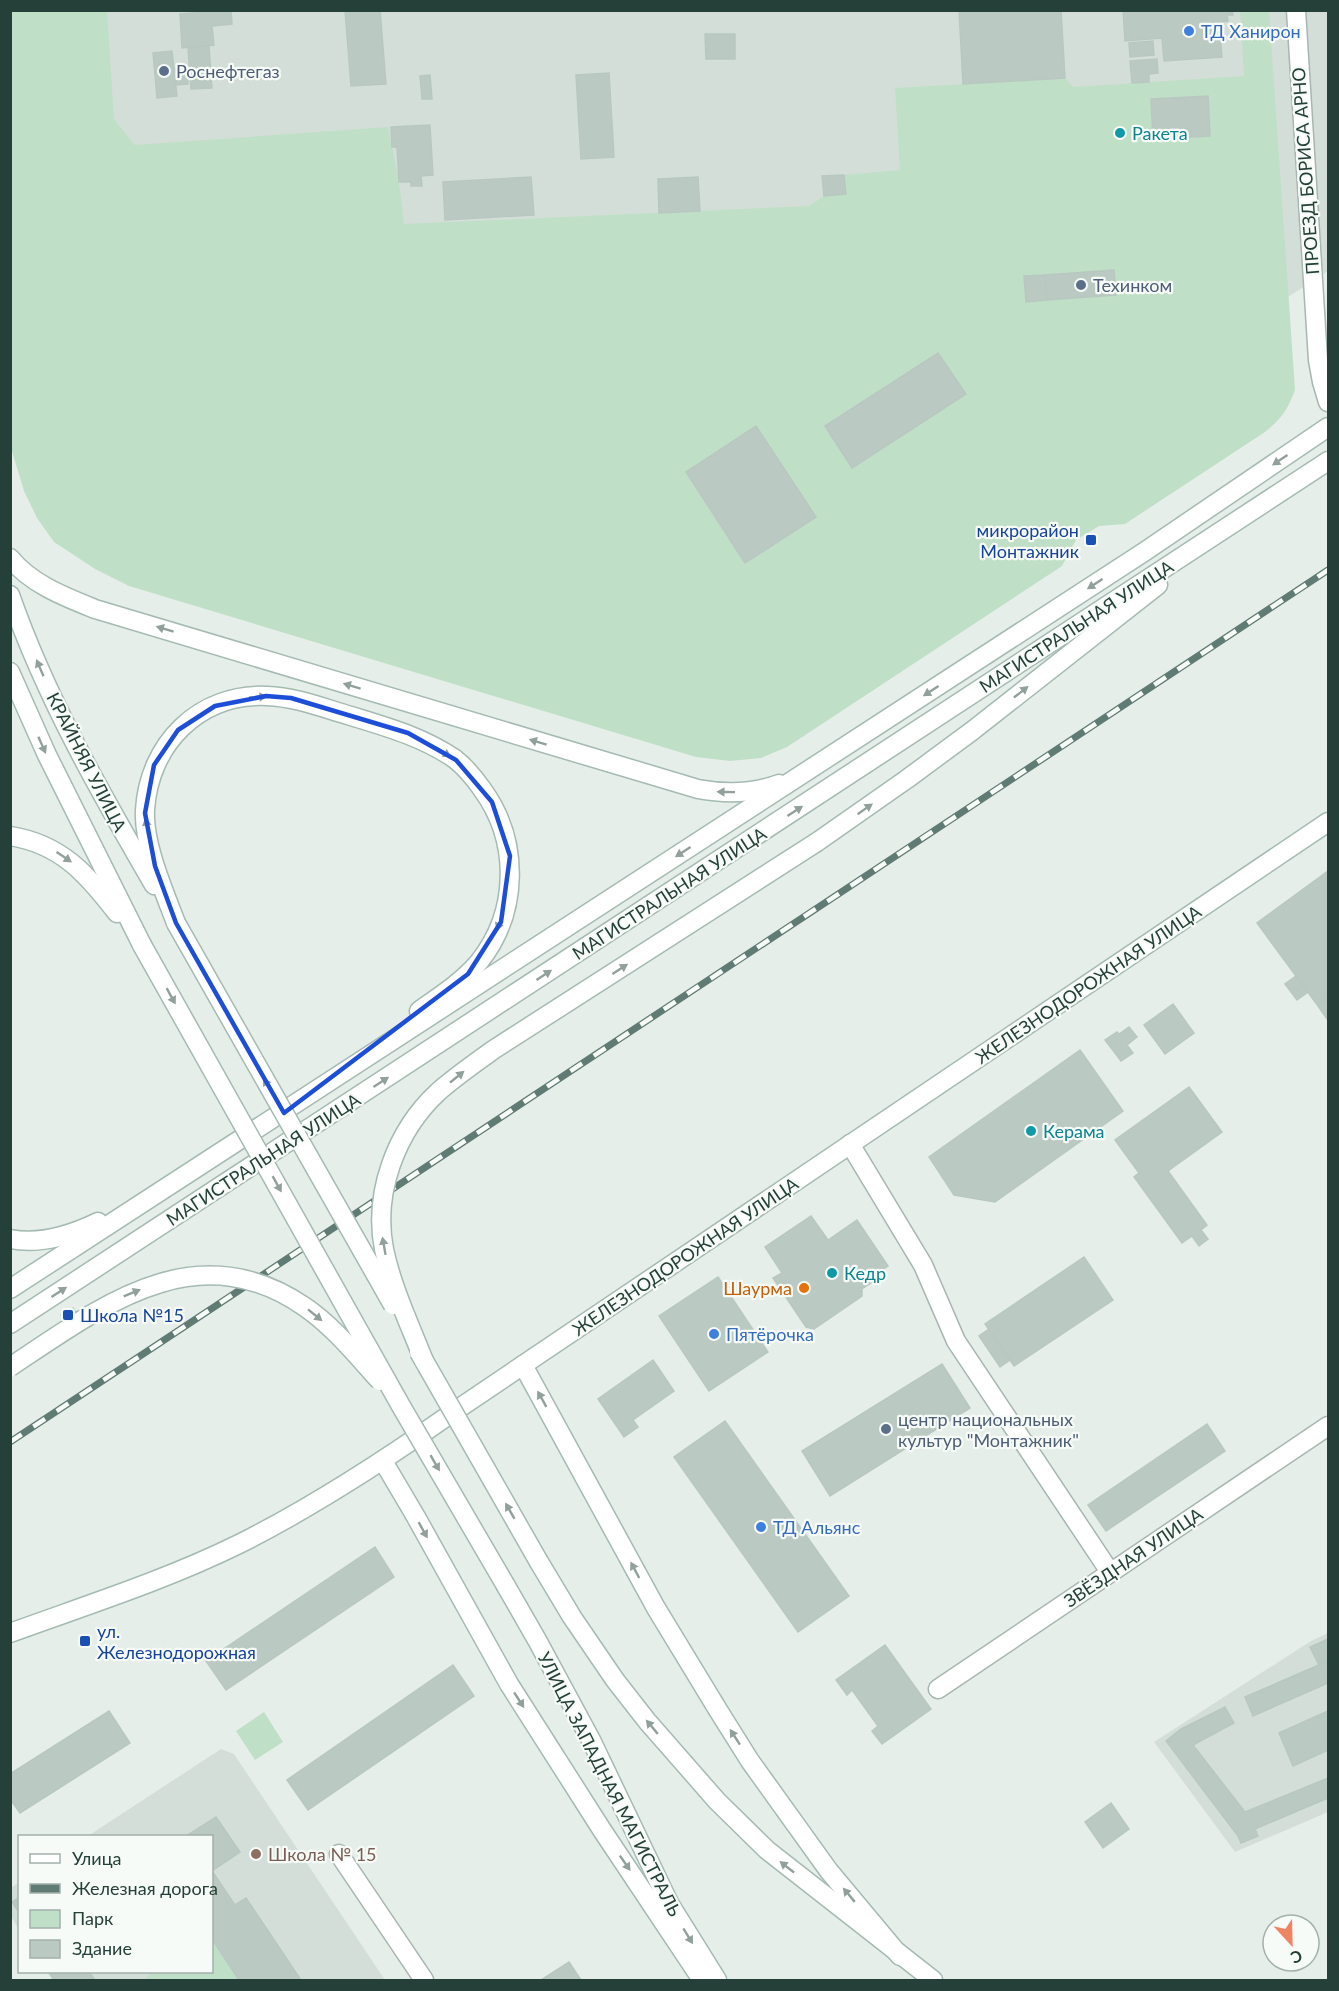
<svg xmlns="http://www.w3.org/2000/svg" width="1339" height="1991" viewBox="0 0 1339 1991" font-family="Lato,sans-serif">
  <style>
    .built { fill: #d4ded9 }
    .green { fill: #c0dfc7 }
    .building { fill: #bbc9c3; stroke: #b8c8c1; stroke-width: 1.5 }
    .lines { fill: none; stroke-linecap: round; stroke-linejoin: round }
    .street-casing { stroke: #a8b6b1; stroke-width: 21 }
    .secondary-casing { stroke: #a4bab2; stroke-width: 21 }
    .street { stroke: #fff; stroke-width: 18 }
    .secondary { stroke: #fff; stroke-width: 18 }
    .rail-casing { stroke: #607b74; stroke-width: 7 }
    .rail { stroke: #f7fbf8; stroke-width: 4.5; stroke-dasharray: 14; stroke-linecap: butt }
    .secondary-bridge-casing { stroke: #a4bab2; stroke-width: 21; stroke-linecap: butt }
    .secondary-bridge { stroke: #fff; stroke-width: 18 }
    .oneway { fill: #92a09c }
    .marked { fill: none; stroke: #1d4ed8; stroke-width: 4.5; stroke-linejoin: round }
    .shop-dot { fill: #3f7fe0; stroke: #f7fbf8; stroke-width: 2 }
    .service-dot { fill: #5c6f8a; stroke: #f7fbf8; stroke-width: 2 }
    .culture-dot { fill: #0f9aa8; stroke: #f7fbf8; stroke-width: 2 }
    .transit-dot { fill: #1a4fb4; stroke: #f7fbf8; stroke-width: 2 }
    .food-dot { fill: #e8710a; stroke: #f7fbf8; stroke-width: 2 }
    .education-dot { fill: #8d6e63; stroke: #f7fbf8; stroke-width: 2 }
    .labels { text-anchor: middle; dominant-baseline: central; stroke-width: 4.5; stroke-linejoin: round; paint-order: stroke }
    .shop-label { font-size: 18px; fill: #366cbe; stroke: #f7fbf8; text-anchor: start }
    .service-label { font-size: 18px; fill: #4e5e75; stroke: #f7fbf8; text-anchor: start }
    .culture-label { font-size: 18px; fill: #0d838f; stroke: #f7fbf8; text-anchor: start }
    .street-label { font-size: 18px; fill: #254039; stroke: #f7fbf8 }
    .transit-label { font-size: 18px; fill: #164399; stroke: #f7fbf8; text-anchor: start }
    .food-label { font-size: 18px; fill: #c56008; stroke: #f7fbf8; text-anchor: end }
    .education-label { font-size: 18px; fill: #785e54; stroke: #f7fbf8; text-anchor: start }
  </style>
  <rect width="100%" height="100%" fill="#e6eeea"/>
  <g class="built">
    <path d="M92,11H1328V271L789,622L122,572Z"/>
    <path d="M1328,1633V1812L1235,1852L1154,1742L1311,1641Z"/>
    <path d="M221,1749L234,1754L385,1980H52L47,1972H212V1836H88Z"/>
    <path d="M19,1882V1930L11,1916V1888Z"/>
  </g>
  <g class="green">
    <path d="M10,11H107L114,119L135,145L388,127L399,182L404,224L809,206L824,196L846,194L844,175L900,170L895,88L1065,78L1073,87L1244,76L1240,11H1269L1295,390C1287,411 1282,418 1265,432L1125,524L1099,526L1076,540L1062,566L787,747L761,758L730,761L696,757L129,586L95,569L54,542L37,518L24,491L11,448Z"/>
    <path d="M264,1712L283,1742L255,1760L236,1731Z"/>
    <path d="M212,1939L239,1980H143L150,1975L148,1972H212Z"/>
  </g>
  <g class="building">
    <path d="M231,10L232,24L212,26L214,45L182,48L180,14Z"/>
    <path d="M345,10H380L386,84L351,86Z"/>
    <path d="M959,10H1061L1065,78L963,84Z"/>
    <path d="M1123,10H1232L1233,15H1227L1228,21L1219,22L1222,57L1164,61L1162,38L1125,41Z"/>
    <path d="M705,34H735V59H706Z"/>
    <path d="M1153,41L1154,55L1130,57L1129,43Z"/>
    <path d="M209,46L212,88L191,89L188,48Z"/>
    <path d="M172,51L177,96L157,98L153,53Z"/>
    <path d="M1157,59L1158,73L1149,74V82L1132,83L1130,61Z"/>
    <path d="M186,67L188,84L176,85L174,68Z"/>
    <path d="M609,73L614,157L581,159L576,75Z"/>
    <path d="M430,75L432,99H422L420,76Z"/>
    <path d="M1208,96L1210,136L1153,139L1151,99Z"/>
    <path d="M430,125L433,175L421,176L422,186H411V182H399L397,147H392L391,127Z"/>
    <path d="M844,175L846,194L824,196L822,176Z"/>
    <path d="M531,177L534,215L445,220L443,182Z"/>
    <path d="M698,177L700,211L659,213L658,179Z"/>
    <path d="M1114,270L1116,295L1047,300L1045,275Z"/>
    <path d="M1045,275L1047,300L1026,302L1024,276Z"/>
    <path d="M938,353L966,394L852,468L825,426Z"/>
    <path d="M756,426L816,517L745,563L686,472Z"/>
    <path d="M1328,871V998L1318,1006L1257,923Z"/>
    <path d="M1296,976L1308,992L1297,1000L1285,984Z"/>
    <path d="M1328,998V1019H1327L1318,1006Z"/>
    <path d="M1173,1004L1194,1033L1165,1054L1144,1025Z"/>
    <path d="M1129,1027L1137,1037L1127,1045L1133,1053L1121,1061L1105,1040L1117,1032L1119,1034Z"/>
    <path d="M1080,1050L1123,1111L995,1202L954,1195L929,1157Z"/>
    <path d="M1189,1087L1222,1132L1168,1171L1207,1225L1201,1230L1208,1239L1199,1246L1192,1236L1182,1243L1134,1177L1139,1173L1115,1140Z"/>
    <path d="M811,1216L828,1240L857,1220L888,1266L881,1270L884,1274L862,1289V1296L814,1329L806,1327L773,1278L782,1273L765,1247Z"/>
    <path d="M1084,1257L1113,1300L1014,1366L985,1324Z"/>
    <path d="M718,1277L768,1352L709,1391L659,1316Z"/>
    <path d="M73,1308L78,1315L66,1323L61,1315Z"/>
    <path d="M989,1329L1010,1360L1000,1367L979,1336Z"/>
    <path d="M653,1360L674,1391L633,1420L638,1427L624,1437L598,1399Z"/>
    <path d="M942,1364L970,1408L830,1496L802,1451Z"/>
    <path d="M725,1421L849,1596L798,1632L674,1457Z"/>
    <path d="M1207,1424L1225,1451L1106,1531L1088,1505Z"/>
    <path d="M375,1547L394,1577L226,1690L206,1661Z"/>
    <path d="M1328,1639V1661L1319,1665L1310,1647Z"/>
    <path d="M885,1645L931,1709L882,1744L872,1731L878,1726L852,1690L847,1695L836,1680Z"/>
    <path d="M1328,1661V1683L1253,1716L1245,1697Z"/>
    <path d="M453,1665L474,1696L308,1810L287,1780Z"/>
    <path d="M1225,1707L1234,1723L1193,1745L1245,1812L1328,1778V1798L1255,1829L1258,1836L1241,1843L1238,1836L1166,1741L1181,1729Z"/>
    <path d="M109,1711L130,1743L20,1813L10,1799V1774Z"/>
    <path d="M1328,1711V1750L1293,1766L1279,1733Z"/>
    <path d="M1111,1803L1129,1829L1103,1848L1085,1822Z"/>
    <path d="M216,1817L240,1852L212,1871L235,1905L246,1898L301,1980H239L212,1939V1836H186Z"/>
    <path d="M20,1897V1914L12,1902Z"/>
    <path d="M569,1962L581,1980H541Z"/>
    <path d="M49,1972H89L95,1980H54Z"/>
  </g>
  <g class="lines">
    <g class="street-casing">
      <g id="street">
        <path d="M1296,10L1318,360L1322,382L1328,402"/>
        <path d="M850,1144L923,1265L956,1341L1110,1572"/>
        <path d="M938,1689L1328,1426"/>
        <path d="M339,1854L424,1980"/>
      </g>
    </g>
    <g class="secondary-casing">
      <g id="secondary">
        <path d="M10,558C31,584 65,597 95,609L698,789C725,794 752,794 779,784"/>
        <path d="M10,595C46,698 100,792 154,885"/>
        <path d="M10,672L47,755L142,945"/>
        <path d="M10,836C61,844 87,874 117,913"/>
        <path d="M817,842L907,779L972,731L1158,585"/>
        <path d="M176,923C164,891 143,844 145,810C149,744 199,693 267,696C296,697 323,708 351,716C387,727 423,737 455,759C465,767 475,779 482,789C520,841 519,912 479,962C462,982 440,996 419,1011"/>
        <path d="M10,1239C41,1245 71,1235 98,1222"/>
        <path d="M10,1289L1144,552L1328,427"/>
        <path d="M10,1324L1328,461"/>
        <path d="M523,1365L656,1608L718,1710L750,1761L829,1871L900,1956"/>
        <path d="M383,1461L416,1517L509,1684L602,1830L702,1980"/>
        <path d="M539,1562L572,1617L615,1680L647,1721L717,1801L767,1850L933,1980"/>
        <path d="M506,1586L537,1640L591,1740L669,1903L717,1980"/>
        <path d="M10,1633C87,1605 166,1580 239,1544C313,1507 382,1462 449,1415L1328,822"/>
      </g>
    </g>
    <use href="#street" class="street"/>
    <use href="#secondary" class="secondary"/>
    <g class="rail-casing">
      <path id="rail" d="M10,1442L1328,570"/>
    </g>
    <use href="#rail" class="rail"/>
    <g class="secondary-bridge-casing">
      <g id="secondary-bridge">
        <path d="M176,923L393,1305"/>
        <path d="M142,945L401,1406L506,1586"/>
        <path d="M419,1352L539,1562"/>
        <path d="M424,1361C410,1325 392,1288 384,1249C373,1193 396,1131 438,1092C455,1077 474,1064 493,1050L817,842"/>
        <path d="M10,1367C102,1306 196,1232 305,1307C334,1327 357,1356 380,1381"/>
      </g>
    </g>
    <use href="#secondary-bridge" class="secondary-bridge"/>
  </g>
  <defs><path id="oneway-solid" d="M-6-.8H1V-3.2L6.5 0L1 3.2V.8H-6Z" transform="scale(1.5)"/></defs>
  <g class="oneway">
    <use href="#oneway-solid" transform="translate(1280 460) rotate(146)"/>
    <use href="#oneway-solid" transform="translate(1095 584) rotate(147)"/>
    <use href="#oneway-solid" transform="translate(165 629) rotate(-163)"/>
    <use href="#oneway-solid" transform="translate(40 668) rotate(-113)"/>
    <use href="#oneway-solid" transform="translate(352 686) rotate(-163)"/>
    <use href="#oneway-solid" transform="translate(931 691) rotate(147)"/>
    <use href="#oneway-solid" transform="translate(1021 692) rotate(-38)"/>
    <use href="#oneway-solid" transform="translate(258 697) rotate(-3)"/>
    <use href="#oneway-solid" transform="translate(538 742) rotate(-163)"/>
    <use href="#oneway-solid" transform="translate(42 745) rotate(66)"/>
    <use href="#oneway-solid" transform="translate(443 752) rotate(32)"/>
    <use href="#oneway-solid" transform="translate(726 792) rotate(-179)"/>
    <use href="#oneway-solid" transform="translate(865 809) rotate(-35)"/>
    <use href="#oneway-solid" transform="translate(795 811) rotate(-33)"/>
    <use href="#oneway-solid" transform="translate(147 827) rotate(-99)"/>
    <use href="#oneway-solid" transform="translate(683 852) rotate(147)"/>
    <use href="#oneway-solid" transform="translate(64 857) rotate(34)"/>
    <use href="#oneway-solid" transform="translate(500 922) rotate(112)"/>
    <use href="#oneway-solid" transform="translate(620 969) rotate(-33)"/>
    <use href="#oneway-solid" transform="translate(544 975) rotate(-33)"/>
    <use href="#oneway-solid" transform="translate(171 996) rotate(61)"/>
    <use href="#oneway-solid" transform="translate(457 1077) rotate(-39)"/>
    <use href="#oneway-solid" transform="translate(381 1082) rotate(-33)"/>
    <use href="#oneway-solid" transform="translate(268 1086) rotate(-120)"/>
    <use href="#oneway-solid" transform="translate(277 1184) rotate(61)"/>
    <use href="#oneway-solid" transform="translate(384 1246) rotate(-100)"/>
    <use href="#oneway-solid" transform="translate(59 1292) rotate(-33)"/>
    <use href="#oneway-solid" transform="translate(132 1293) rotate(-22)"/>
    <use href="#oneway-solid" transform="translate(315 1315) rotate(39)"/>
    <use href="#oneway-solid" transform="translate(542 1399) rotate(-119)"/>
    <use href="#oneway-solid" transform="translate(435 1463) rotate(60)"/>
    <use href="#oneway-solid" transform="translate(510 1511) rotate(-120)"/>
    <use href="#oneway-solid" transform="translate(423 1530) rotate(61)"/>
    <use href="#oneway-solid" transform="translate(635 1570) rotate(-118)"/>
    <use href="#oneway-solid" transform="translate(519 1700) rotate(57)"/>
    <use href="#oneway-solid" transform="translate(652 1727) rotate(-130)"/>
    <use href="#oneway-solid" transform="translate(735 1737) rotate(-123)"/>
    <use href="#oneway-solid" transform="translate(625 1863) rotate(55)"/>
    <use href="#oneway-solid" transform="translate(787 1867) rotate(-142)"/>
    <use href="#oneway-solid" transform="translate(849 1895) rotate(-130)"/>
    <use href="#oneway-solid" transform="translate(688 1936) rotate(59)"/>
  </g>
  <path class="marked" d="M266,696L291,698L408,733L456,760L492,802L510,856L501,922L468,974L284,1113L176,923L155,866L145,813L154,765L178,730L215,706Z"/>
  <g class="shop-dot">
    <circle cx="1189" cy="31" r="6"/>
    <circle cx="714" cy="1334" r="6"/>
    <circle cx="761" cy="1527" r="6"/>
  </g>
  <g class="service-dot">
    <circle cx="164" cy="71" r="6"/>
    <circle cx="1081" cy="285" r="6"/>
    <circle cx="886" cy="1429" r="6"/>
  </g>
  <g class="culture-dot">
    <circle cx="1120" cy="133" r="6"/>
    <circle cx="1031" cy="1131" r="6"/>
    <circle cx="832" cy="1273" r="6"/>
  </g>
  <g class="transit-dot">
    <rect x="1085" y="534" width="12" height="12" rx="3"/>
    <rect x="62" y="1309" width="12" height="12" rx="3"/>
    <rect x="79" y="1635" width="12" height="12" rx="3"/>
  </g>
  <circle class="food-dot" cx="804" cy="1288" r="6"/>
  <circle class="education-dot" cx="256" cy="1854" r="6"/>
  <g class="labels">
    <g class="shop-label">
      <text x="1201" y="31">ТД Ханирон</text>
      <text x="726" y="1334">Пятёрочка</text>
      <text x="773" y="1527">ТД Альянс</text>
    </g>
    <g class="service-label">
      <text x="176" y="71">Роснефтегаз</text>
      <text x="1093" y="285">Техинком</text>
      <text x="898" y="1419">центр национальных<tspan x="898" dy="21">культур "Монтажник"</tspan></text>
    </g>
    <g class="culture-label">
      <text x="1132" y="133">Ракета</text>
      <text x="1043" y="1131">Керама</text>
      <text x="844" y="1273">Кедр</text>
    </g>
    <g class="street-label">
      <text transform="translate(1305 171) rotate(-94)">ПРОЕЗД БОРИСА АРНО</text>
      <text transform="translate(1076 626) rotate(-33)">МАГИСТРАЛЬНАЯ УЛИЦА</text>
      <text transform="translate(87 762) rotate(63)">КРАЙНЯЯ УЛИЦА</text>
      <text transform="translate(669 893) rotate(-33)">МАГИСТРАЛЬНАЯ УЛИЦА</text>
      <text transform="translate(1088 984) rotate(-34)">ЖЕЛЕЗНОДОРОЖНАЯ УЛИЦА</text>
      <text transform="translate(263 1159) rotate(-33)">МАГИСТРАЛЬНАЯ УЛИЦА</text>
      <text transform="translate(685 1256) rotate(-34)">ЖЕЛЕЗНОДОРОЖНАЯ УЛИЦА</text>
      <text transform="translate(1133 1557) rotate(-34)">ЗВЁЗДНАЯ УЛИЦА</text>
      <text transform="translate(610 1784) rotate(63)">УЛИЦА ЗАПАДНАЯ МАГИСТРАЛЬ</text>
    </g>
    <g class="transit-label">
      <text x="1079" y="530" text-anchor="end">микрорайон<tspan x="1079" dy="21">Монтажник</tspan></text>
      <text x="80" y="1315">Школа №15</text>
      <text x="97" y="1631">ул.<tspan x="97" dy="21">Железнодорожная</tspan></text>
    </g>
    <g class="food-label">
      <text x="792" y="1288">Шаурма</text>
    </g>
    <g class="education-label">
      <text x="268" y="1854">Школа № 15</text>
    </g>
  </g>
  <rect width="1339" height="1991" fill="none" stroke="#254039" stroke-width="24"/>
  <rect x="18" y="1835" width="195" height="138" fill="#f7fbf8" stroke="#a3b0ac" stroke-width="1.5"/>
  <rect x="30" y="1854" width="30" height="9" fill="#ffffff" stroke="#a3b0ac" stroke-width="1.5"/>
  <text x="72" y="1865" font-size="18" fill="#254039">Улица</text>
  <rect x="30" y="1884" width="30" height="9" fill="#607b74" stroke="#a3b0ac" stroke-width="1.5"/>
  <text x="72" y="1895" font-size="18" fill="#254039">Железная дорога</text>
  <rect x="30" y="1910" width="30" height="18" fill="#c0dfc7" stroke="#a3b0ac" stroke-width="1.5"/>
  <text x="72" y="1925" font-size="18" fill="#254039">Парк</text>
  <rect x="30" y="1940" width="30" height="18" fill="#bbc9c3" stroke="#a3b0ac" stroke-width="1.5"/>
  <text x="72" y="1955" font-size="18" fill="#254039">Здание</text>
  <g transform="translate(1291 1943) rotate(158)"><circle r="28" fill="#f7fbf8" stroke="#a3b0ac" stroke-width="1.5"/>
  <path d="M0-4.5L10 22L0 15L-10 22Z" fill="#ef8463"/>
  <text y="-9" font-size="16" font-weight="bold" text-anchor="middle" fill="#254039">С</text>
  </g>
</svg>
